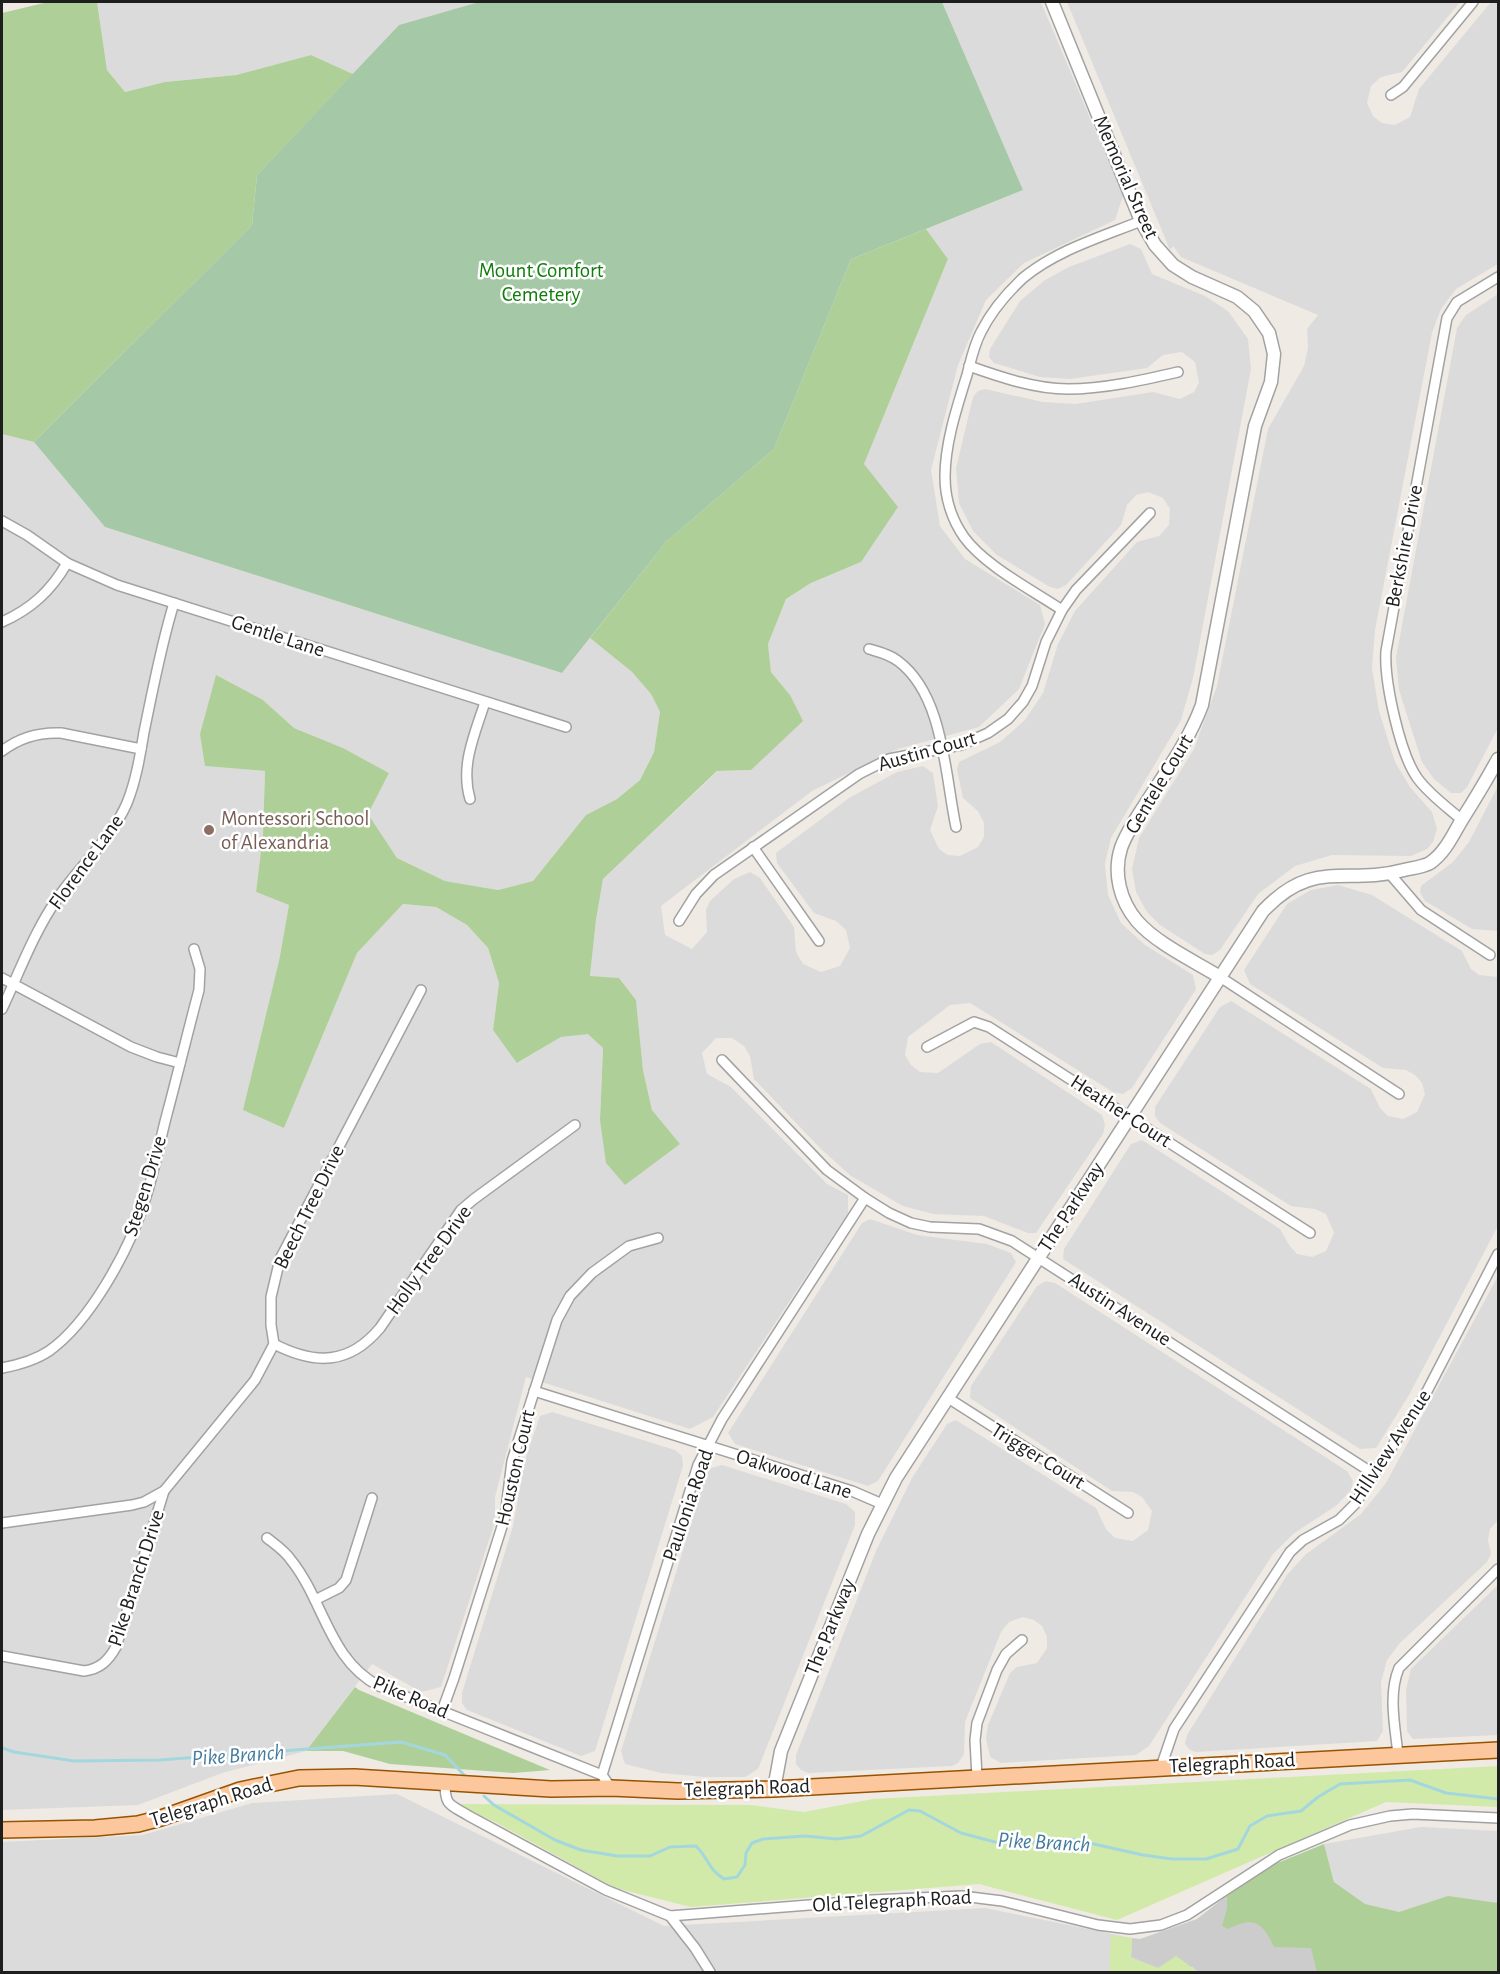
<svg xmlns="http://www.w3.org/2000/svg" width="1500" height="1974" viewBox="0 0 1500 1974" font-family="'Alegreya Sans',sans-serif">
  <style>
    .residential { fill: #dcdbdb }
    .religious { fill: #ccc }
    .grass { fill: #d1eaaa }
    .forest { fill: #afcf99 }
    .cemetery { fill: #a5c8a6 }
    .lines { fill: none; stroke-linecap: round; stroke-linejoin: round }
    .stream { stroke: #a4d7dd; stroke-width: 3 }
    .minor-casing { stroke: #a2a2a2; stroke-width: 12 }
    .tertiary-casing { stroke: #a2a2a2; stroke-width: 15 }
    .primary-casing { stroke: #985300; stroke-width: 18 }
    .minor { stroke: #fff; stroke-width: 9 }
    .tertiary { stroke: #fff; stroke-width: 12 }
    .primary { stroke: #fcc79c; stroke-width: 15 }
    .education-dot { fill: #8d6e63; stroke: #fff; stroke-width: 2 }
    .labels { text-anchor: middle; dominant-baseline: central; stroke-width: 5; stroke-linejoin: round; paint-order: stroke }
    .street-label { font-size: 21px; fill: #1e1e1e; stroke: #fff }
    .park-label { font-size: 21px; fill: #107d0b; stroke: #fff }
    .education-label { font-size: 21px; fill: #785e54; stroke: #fff; text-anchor: start }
    .water-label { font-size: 22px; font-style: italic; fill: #447c9e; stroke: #fff }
  </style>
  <rect width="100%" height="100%" fill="#efeae4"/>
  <g class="residential">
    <path d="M97,2H479L399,25L353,74L311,55L236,75L165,82L125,92L107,70Z"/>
    <path d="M942,2H1041L1123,196L1115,220L1024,263L986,300L958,365L931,470L940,526L965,559L1040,605L1045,624L1019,689L979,727L898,749L812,791L661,906L665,935L692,949L707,932L706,910L710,901L734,879L750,872L760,878L794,927L796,952L803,964L821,972L840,966L850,948L846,930L836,921L814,913L777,863L776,853L849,798L897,772L923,766L933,773L938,806L930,830L939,849L948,855L960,856L978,847L984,837V823L978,811L963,798L957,770L959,762L1000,742L1025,720L1043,693L1058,644L1075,611L1137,542L1159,536L1169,525L1170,509L1163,498L1148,492L1136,495L1127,505L1121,525L1066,585L1058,589L1050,587L997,555L973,531L959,503L956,468L973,397L978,391L985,389L1043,402L1076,404L1153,392L1180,399L1194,392L1199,383L1195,362L1182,352L1163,355L1147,368L1070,379L1040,377L994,363L989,357L990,349L1020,301L1045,280L1069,267L1130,244L1141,249L1152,274L1205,296L1228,311L1248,339L1251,369L1193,678L1181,720L1111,838L1105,864L1108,895L1121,923L1145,945L1193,975L1196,989L1132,1088L1123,1094L1113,1092L970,1003L950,1005L908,1037L905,1055L911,1065L920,1072L938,1073L980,1044L991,1042L1102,1115L1105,1125L1103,1134L1036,1233H1028L984,1216L933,1214L903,1206L851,1176L820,1148L754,1079L750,1056L744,1046L732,1038H716L702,1053L707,1074L731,1087L827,1184L848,1195V1213L713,1417L690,1429L526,1377L495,1497V1522L441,1687L421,1692L372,1664L306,1751L222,1773L138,1805L2,1810V434L34,442L105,527L562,673L590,638L632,672L651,694L660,712L654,752L640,780L617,799L586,815L533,881L498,890L445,881L397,858L368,814L389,773L343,748L294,728L263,700L205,766L265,771L263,834L256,892L289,905L279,961L284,1128L357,953L403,904L436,907L467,925L488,948L499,983L493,1030L518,1063L561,1037L588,1033L603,1048L600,1120L680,1144L652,1110L643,1070L636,1000L619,978L590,977L596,920L603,879L718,771L751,770L790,695L771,672L768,644L786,599L811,583L861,562L864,464L948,259L926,229L1023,190Z"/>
    <path d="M1067,2H1460L1402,72L1381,77L1371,86L1367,103L1373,116L1382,123L1395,125L1410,117L1419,89L1491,2H1498V264L1456,289L1441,309L1432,333L1375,630L1372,668L1379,711L1395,762L1410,787L1432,812L1437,829L1433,842L1427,849L1411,856L1332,855L1295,866L1258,894L1220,950L1212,955L1205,954L1160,925L1147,912L1136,892L1132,869L1139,838L1194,749L1217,686L1268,429L1304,366L1308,348L1307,329L1318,315L1181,257L1173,246L1170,250Z"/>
    <path d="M1498,294V728L1467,787L1461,793H1451L1434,779L1422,762L1399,690L1396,658L1457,328L1466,315Z"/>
    <path d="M1498,786V931L1472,929L1425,901L1420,892L1421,886L1453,862L1469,842Z"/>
    <path d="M1338,885L1372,895L1462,951L1471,969L1479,975L1498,977V1226L1409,1395L1376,1448L1360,1449L1063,1259L1064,1249L1131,1144L1142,1140L1280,1229L1289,1245L1297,1254L1312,1257L1326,1251L1334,1233L1326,1214L1315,1209L1291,1206L1160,1123L1155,1116V1107L1220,1007L1231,1001L1371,1089L1380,1108L1388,1116L1403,1119L1417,1112L1425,1094L1422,1083L1415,1075L1406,1070L1383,1068L1250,984L1244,970L1287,904L1311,890Z"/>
    <path d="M870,1219L917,1235L987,1244L1011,1253L1016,1262L878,1481L868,1486L735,1444L728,1433L862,1223Z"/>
    <path d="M1498,1276V1520L1490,1529L1488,1540L1491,1554L1487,1562L1400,1643L1387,1660L1381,1682L1383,1731L1377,1741L1196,1752L1190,1750L1185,1744L1187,1735L1287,1575L1305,1555L1361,1514L1386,1483Z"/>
    <path d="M1046,1281L1055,1283L1347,1471L1353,1481L1351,1490L1337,1505L1293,1534L1273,1554L1149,1746L1136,1755L1001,1763L990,1757L986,1739L988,1725L1010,1673L1017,1667L1037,1663L1047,1648V1637L1042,1626L1034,1620L1023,1617L1009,1622L1001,1632L965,1722L964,1754L958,1763L952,1766L808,1773L801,1770L796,1764V1755L876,1551L912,1478L947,1424L956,1420L1096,1508L1106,1529L1115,1538L1133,1541L1148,1530L1152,1511L1142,1497L1133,1492L1112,1491L970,1398L971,1386L1037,1286Z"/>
    <path d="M552,1412L675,1450L682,1456L683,1466L595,1751L581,1756L467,1710L462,1703V1693L513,1526L525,1460L540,1416Z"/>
    <path d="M722,1465L846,1504L855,1512V1525L758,1769L745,1777H704L661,1773L625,1764L621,1751L708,1469Z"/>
    <path d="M1498,1585V1735L1413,1739L1407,1731L1406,1690L1411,1669Z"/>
    <path d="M397,1794L664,1926L985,1908L1132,1938L1131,1957L1198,1972H2V1842L143,1835L252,1803Z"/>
    <path d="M1421,1827L1498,1831V1972H1359L1324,1844Z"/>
  </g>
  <path class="religious" d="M1258,1871L1359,1972H1198L1192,1967L1158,1968L1131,1957L1132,1938L1140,1939L1197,1919Z"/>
  <g class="grass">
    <path d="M1498,1766V1807L1386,1802L1117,1920L979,1884L691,1907L615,1888L497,1823L455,1804L751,1805L804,1812L873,1799Z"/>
    <path d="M1111,1935L1132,1938L1131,1958L1158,1968L1176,1956L1198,1972H1109Z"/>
  </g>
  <g class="forest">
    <path d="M48,2H97L107,70L125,92L165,82L236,75L311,55L353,74L257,175L252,225L34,442L2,434V13Z"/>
    <path d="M926,229L948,259L864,464L898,507L861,562L811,583L786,599L768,644L771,672L790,695L803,721L751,770L717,771L603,879L596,920L590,976L619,978L636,1000L643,1070L652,1110L680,1144L625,1185L606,1163L600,1120L603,1048L588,1034L561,1037L517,1063L493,1030L499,983L488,948L467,925L436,907L403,904L357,953L284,1128L243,1110L279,961L289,905L256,892L263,834L265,771L205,766L200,734L216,675L263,700L294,728L343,748L389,773L368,814L397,858L445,881L498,890L533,881L586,815L617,799L640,780L654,752L660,712L651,694L632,672L590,638L666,542L774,449L851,259Z"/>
    <path d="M355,1687L359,1690L550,1770L513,1773L390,1764L343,1751H306Z"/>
    <path d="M1324,1844L1334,1882L1365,1904L1399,1912L1448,1896L1498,1903V1972H1317L1311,1948L1274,1947C1262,1922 1255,1916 1228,1929L1222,1926L1227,1909V1896L1258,1871Z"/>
  </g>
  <path class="cemetery" d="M479,2H942L1023,190L851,259L774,449L666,542L562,673L105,527L34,442L252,225L257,175L399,25Z"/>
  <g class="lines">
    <g class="stream">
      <path d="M2,1748L14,1752L74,1761L160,1760L401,1742L445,1755L465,1776"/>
      <path d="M484,1796L494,1805L555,1840L581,1850L617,1856H650L670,1847L696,1846C710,1860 707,1868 724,1879L737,1877L745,1865L746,1853L752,1843L763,1839L805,1836L837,1839L861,1836L909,1810L920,1811L961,1833L995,1842L1026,1843L1071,1839L1143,1855L1172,1859H1206L1238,1849L1250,1826L1267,1816L1301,1811L1318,1797L1340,1784L1410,1780L1446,1793L1498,1799"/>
    </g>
    <g class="minor-casing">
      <g id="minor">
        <path d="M1391,95L1403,87L1473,2"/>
        <path d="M969,366C1000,377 1035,389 1068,389C1104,389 1143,380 1178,372"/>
        <path d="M2,521L27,535L67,563L117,585L566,727"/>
        <path d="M1062,610C1032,590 984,565 964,537C952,520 945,498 945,477C945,443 957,407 967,375C971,360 974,345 981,332C991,312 1007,293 1023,278C1057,250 1101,237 1141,221"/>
        <path d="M2,622C31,609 51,591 67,563"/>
        <path d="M869,649C879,652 889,654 898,661C944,695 945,776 956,827"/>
        <path d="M2,751C20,737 39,732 61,733L141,749"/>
        <path d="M470,799C460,765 475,734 485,702"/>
        <path d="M1462,820C1447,807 1430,795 1418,779C1400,755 1384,681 1386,651L1447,318L1457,302L1498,277"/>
        <path d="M753,847L819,941"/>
        <path d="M1390,874L1421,910L1490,955"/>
        <path d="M679,921L696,894L714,875L859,774L889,759L961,745L988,733L1008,719L1023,702L1032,686L1046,642L1062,610L1076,590L1150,513"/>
        <path d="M1220,977L1399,1094"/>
        <path d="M2,978L131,1047L157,1057L180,1063"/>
        <path d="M2,1009C19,973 34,932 57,899C79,866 111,840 127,803C136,781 140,756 144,732C153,689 161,645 174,603"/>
        <path d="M927,1047L974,1022L989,1027L1310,1233"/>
        <path d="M722,1060L827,1170L865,1198L889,1213L911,1223L930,1227L979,1229L1012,1241L1374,1474"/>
        <path d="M274,1344C315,1365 349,1365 380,1328L461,1210L474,1199L575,1125"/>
        <path d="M2,1368C18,1365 34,1361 49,1351C90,1322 129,1250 144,1203C154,1174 159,1144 167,1114C178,1073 188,1031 199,990L200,969L194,949"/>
        <path d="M534,1391L852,1491L882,1504"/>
        <path d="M948,1398L1128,1513"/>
        <path d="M2,1523L132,1505L144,1502L164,1491L255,1380L274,1344L271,1325V1297L280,1259L421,990"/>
        <path d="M267,1538C276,1545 285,1551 291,1560C324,1601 329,1660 379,1686L602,1775L611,1788"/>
        <path d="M315,1600L339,1588L346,1580L372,1498"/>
        <path d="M2,1656L84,1671C100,1669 108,1661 116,1647L164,1491"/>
        <path d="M442,1711L454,1678L505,1517L512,1461L557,1320L570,1296L592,1273L629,1246L658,1238"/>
        <path d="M1398,1754C1395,1727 1388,1694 1399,1668L1498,1569"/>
        <path d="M1161,1767L1174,1729L1290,1552L1303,1540L1339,1520L1355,1504L1424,1397L1498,1254"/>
        <path d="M602,1775L698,1465L722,1419L865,1198"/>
        <path d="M977,1777L975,1740L977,1723L997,1670L1006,1654L1022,1640"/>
        <path d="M445,1783C445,1807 450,1804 469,1816L606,1890L670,1916L872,1900L962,1896L1002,1901L1098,1925L1130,1929L1161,1925L1187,1915L1279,1855L1350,1825L1390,1816L1413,1814L1498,1818"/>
        <path d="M670,1916L695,1948L710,1972"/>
      </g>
    </g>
    <g class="tertiary-casing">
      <g id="tertiary">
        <path d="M1052,2L1141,221L1155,245L1173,265L1192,277L1237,297L1254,311L1269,333L1274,354L1271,382L1255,426L1202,705C1189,740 1168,769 1148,800C1138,816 1127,831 1121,848C1113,873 1120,901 1137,921C1157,944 1194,961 1220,977"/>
        <path d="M774,1789L781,1751L868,1534L896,1478L1263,911C1314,857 1345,886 1404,870C1412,868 1423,867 1430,863C1446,852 1453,834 1463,818C1475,799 1487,779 1498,759"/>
      </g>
    </g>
    <g class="primary-casing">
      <path id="primary" d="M2,1830L95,1828L138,1824L161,1818L240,1790L299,1778L354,1777L551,1789L611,1788L678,1791L774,1789L1498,1750"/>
    </g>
    <use href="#minor" class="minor"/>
    <use href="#tertiary" class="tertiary"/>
    <use href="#primary" class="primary"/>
  </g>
  <circle class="education-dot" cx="209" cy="830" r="6"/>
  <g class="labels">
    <g class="street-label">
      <text transform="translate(1126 177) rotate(66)">Memorial Street</text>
      <text transform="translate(1404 546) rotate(-79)">Berkshire Drive</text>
      <text transform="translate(278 636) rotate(18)">Gentle Lane</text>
      <text transform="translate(927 751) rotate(-16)">Austin Court</text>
      <text transform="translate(1159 784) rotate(-59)">Gentele Court</text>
      <text transform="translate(86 862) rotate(-54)">Florence Lane</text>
      <text transform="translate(1121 1111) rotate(33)">Heather Court</text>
      <text transform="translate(145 1186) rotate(-73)">Stegen Drive</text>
      <text transform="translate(309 1207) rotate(-64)">Beech Tree Drive</text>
      <text transform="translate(1071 1207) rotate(-57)">The Parkway</text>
      <text transform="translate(429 1260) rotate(-54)">Holly Tree Drive</text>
      <text transform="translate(1120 1309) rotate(33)">Austin Avenue</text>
      <text transform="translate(1390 1447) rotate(-57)">Hillview Avenue</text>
      <text transform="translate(1038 1456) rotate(32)">Trigger Court</text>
      <text transform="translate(515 1468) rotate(-77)">Houston Court</text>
      <text transform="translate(794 1474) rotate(18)">Oakwood Lane</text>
      <text transform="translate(688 1505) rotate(-71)">Paulonia Road</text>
      <text transform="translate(136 1578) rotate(-72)">Pike Branch Drive</text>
      <text transform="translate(830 1627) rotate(-68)">The Parkway</text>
      <text transform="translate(411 1697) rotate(23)">Pike Road</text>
      <text transform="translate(1232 1763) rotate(-3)">Telegraph Road</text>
      <text transform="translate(747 1788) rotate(-2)">Telegraph Road</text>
      <text transform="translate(211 1802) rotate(-17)">Telegraph Road</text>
      <text transform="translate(892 1901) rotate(-3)">Old Telegraph Road</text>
    </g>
    <g class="park-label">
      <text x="541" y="270">Mount Comfort<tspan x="541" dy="24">Cemetery</tspan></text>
    </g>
    <g class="education-label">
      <text x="221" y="818">Montessori School<tspan x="221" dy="24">of Alexandria</tspan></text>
    </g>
    <g class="water-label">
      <text transform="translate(238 1755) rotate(-4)">Pike Branch</text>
      <text transform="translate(1044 1842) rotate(3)">Pike Branch</text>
    </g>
  </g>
  <rect width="1500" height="1974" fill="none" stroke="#1e1e1e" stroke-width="6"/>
</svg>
